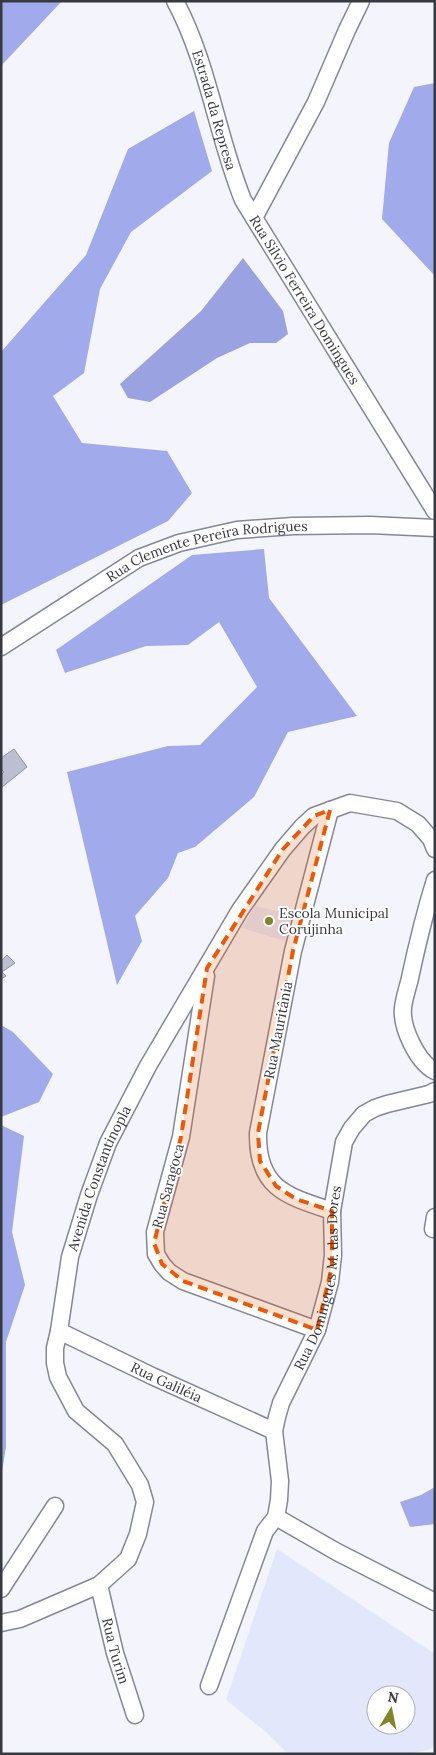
<svg xmlns="http://www.w3.org/2000/svg" width="436" height="1755" viewBox="0 0 436 1755" font-family="Lora,serif">
  <style>
    .built { fill: #e3e7fc; fill-rule: evenodd }
    .forest { fill: #a1aaea }
    .water { fill: #9aa2e2 }
    .building { fill: #bcbfd2; stroke: #8f92a4 }
    .lines { fill: none; stroke-linecap: round; stroke-linejoin: round }
    .minor-casing { stroke: #848799; stroke-width: 19 }
    .minor { stroke: #fff; stroke-width: 16 }
    .marked { fill: #e8590c; fill-opacity: 0.2; stroke: #e8590c; stroke-width: 4; stroke-dasharray: 10 6; stroke-linejoin: round }
    .poi-dot { fill: #86822a; stroke: #fff; stroke-width: 2 }
    .labels { text-anchor: middle; dominant-baseline: central; stroke-width: 4; stroke-linejoin: round; paint-order: stroke }
    .street-label { font-size: 14px; fill: #373940; stroke: #fff }
    .poi-label { font-size: 14px; fill: #373940; stroke: #fff; text-anchor: start }
  </style>
  <rect width="100%" height="100%" fill="#f3f4fc"/>
  <g class="built">
    <path d="M255,906L294,915L285,941L242,928Z"/>
    <path d="M277,1549L435,1654V1745L428,1750L406,1754H288L266,1732L226,1700ZM376,1695H406V1725H376Z"/>
  </g>
  <g class="forest">
    <path d="M1,1H62L1,66Z"/>
    <path d="M435,83V276L382,219L389,143L414,87Z"/>
    <path d="M194,111L212,171L131,232L100,289L84,373L53,396L82,443L167,451L192,493L168,521L1,605V352L86,255L128,149Z"/>
    <path d="M264,549L269,598L357,716L288,732L254,797L195,847L178,853L168,878L135,916L142,941L117,985L67,772L168,746L200,745L257,687L219,622L188,645L146,646L65,673L56,650L192,555Z"/>
    <path d="M1,1025L13,1032L53,1074L39,1102L1,1117Z"/>
    <path d="M1,1125L24,1136L12,1232L25,1285L6,1342V1447L1,1478Z"/>
    <path d="M435,1487V1524L410,1527L400,1502L421,1495Z"/>
  </g>
  <path class="water" d="M243,258L283,311L288,334L276,343H250L217,358L150,402L128,398L120,384L201,311Z"/>
  <g class="building">
    <path d="M14,749L27,767L1,788V775L4,772L1,769V758Z"/>
    <path d="M7,955L15,963L2,972L6,976L1,979V961Z"/>
  </g>
  <g class="lines">
    <g class="minor-casing">
      <g id="minor">
        <path id="s1" d="M175,1C208,62 217,136 243,200L435,511"/>
        <path d="M254,218L316,102L347,30L361,1"/>
        <path id="s2" d="M1,647L139,558L179,543L237,530L293,526L370,525L435,528"/>
        <path d="M330,810L293,951L258,1133C257,1188 286,1196 332,1211"/>
        <path d="M435,880C425,912 417,945 410,978C408,987 404,998 403,1008C401,1027 417,1062 435,1071"/>
        <path d="M206,976L181,1137L155,1232L156,1254L162,1264L169,1272L183,1281L317,1330"/>
        <path d="M433,1229L435,1217"/>
        <path id="s3" d="M59,1331L152,1376L274,1431"/>
        <path d="M276,1517L337,1552L435,1602"/>
        <path id="s4" d="M99,1585L115,1653L135,1715"/>
        <path d="M1,1589L55,1506"/>
        <path id="s5" d="M1,1623L20,1619L99,1585L128,1559L138,1534L145,1502L140,1485L115,1444L76,1411L58,1377L55,1363V1348L59,1331L70,1257L89,1195L108,1143L148,1066L240,910L283,849L302,827L314,816L350,803L397,811L418,824L431,839L435,849"/>
        <path id="s6" d="M209,1686L265,1531L276,1517L279,1500L280,1481L274,1431L277,1417L281,1403L317,1330L330,1282L333,1255L332,1211L344,1142L352,1128L364,1114L375,1108L387,1104L429,1094L435,1091"/>
      </g>
    </g>
    <use href="#minor" class="minor"/>
  </g>
  <path class="marked" d="M330,810L293,951L258,1133L260,1161L276,1186L296,1199L332,1211V1266L317,1330L183,1281L162,1264L154,1243L181,1137L207,968L283,849L314,816Z"/>
  <circle class="poi-dot" cx="269" cy="921" r="5"/>
  <g class="labels">
    <g class="street-label">
      <text stroke="none"><textPath href="#s1" startOffset="116">Estrada da Represa</textPath></text>
      <text stroke="none"><textPath href="#s1" startOffset="328">Rua Silvio Ferreira Domingues</textPath></text>
      <text stroke="none"><textPath href="#s2" startOffset="232">Rua Clemente Pereira Rodrigues</textPath></text>
      <text transform="translate(278 1030) rotate(-79)">Rua Mauritânia</text>
      <text stroke="none"><textPath href="#s5" startOffset="565">Avenida Constantinopla</textPath></text>
      <text transform="translate(168 1186) rotate(-75)">Rua Saragoca</text>
      <text stroke="none"><textPath href="#s6" startOffset="431">Rua Domingues M. das Dores</textPath></text>
      <text stroke="none"><textPath href="#s3" startOffset="119">Rua Galiléia</textPath></text>
      <text stroke="none"><textPath href="#s4" startOffset="68">Rua Turim</textPath></text>
    </g>
    <g class="poi-label">
      <text x="279" y="913">Escola Municipal<tspan x="279" dy="16">Corujinha</tspan></text>
    </g>
  </g>
  <rect width="436" height="1755" fill="none" stroke="#373940" stroke-width="5"/>
  <g transform="translate(391 1710) rotate(10)"><circle r="24" fill="#ffffff" stroke="#afb0b3"/>
  <path d="M0-4L9 19L0 12L-9 19Z" fill="#86822a"/>
  <text y="-8" font-size="14" font-weight="bold" text-anchor="middle" fill="#373940">N</text>
  </g>
</svg>
